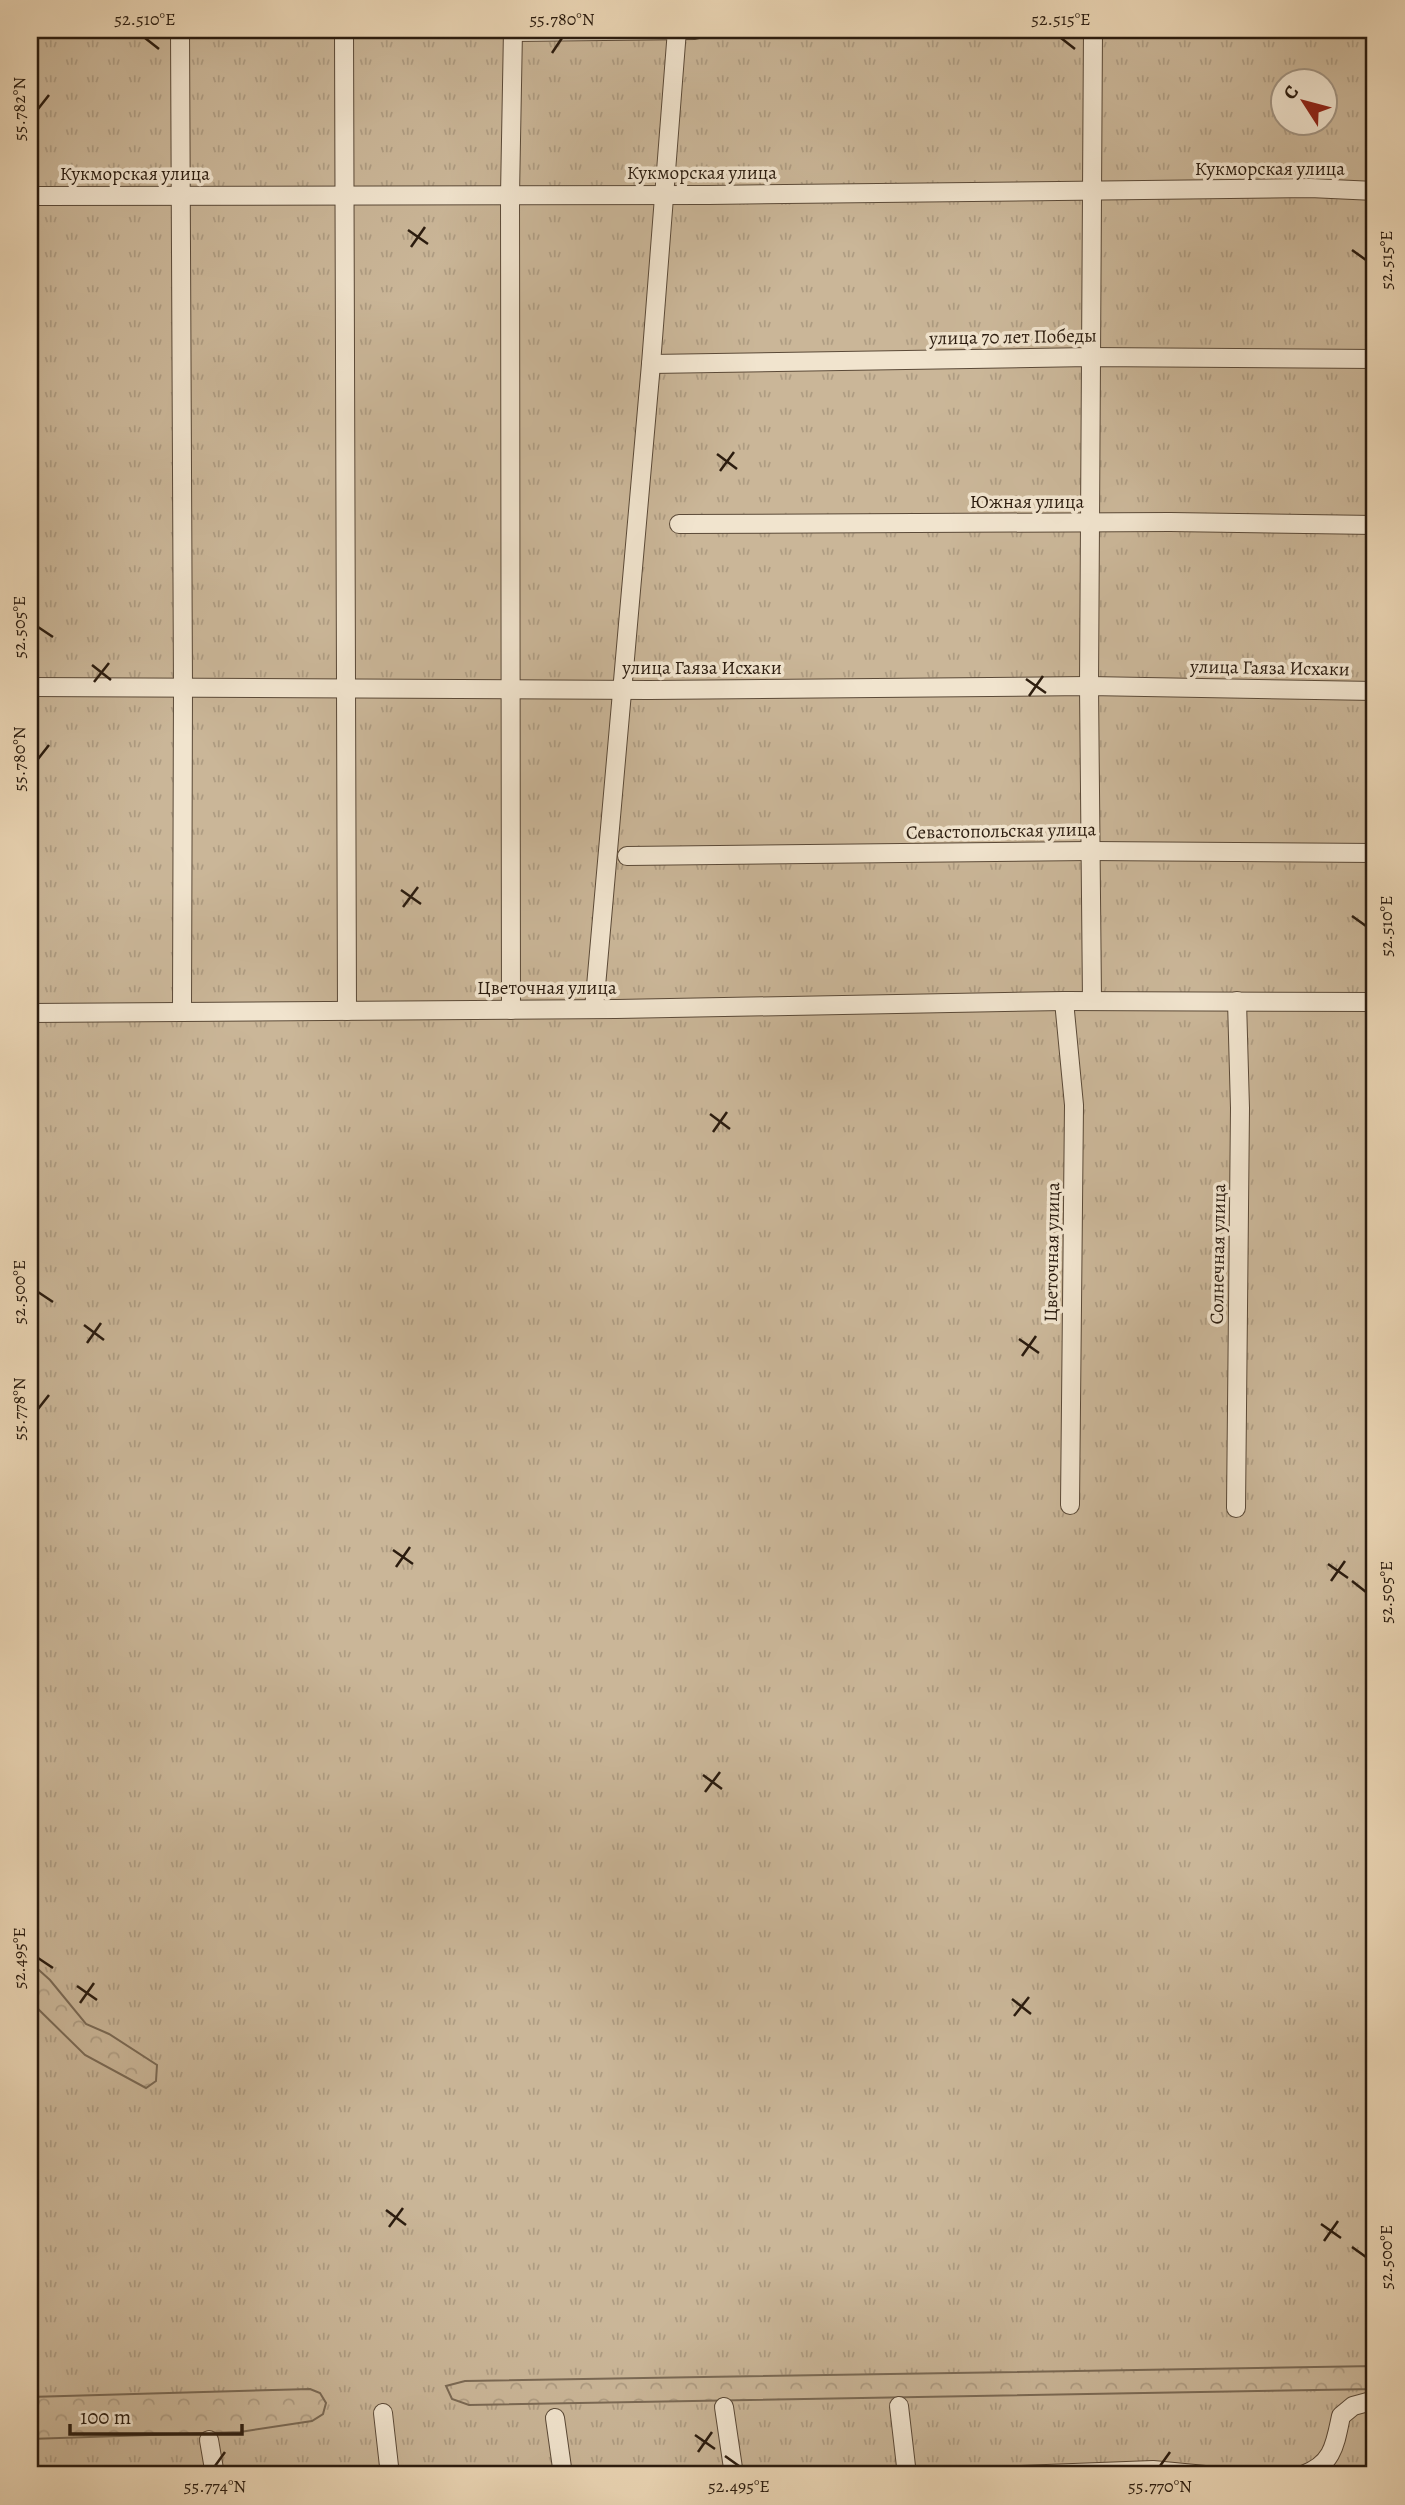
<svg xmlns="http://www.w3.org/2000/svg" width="1405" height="2505" viewBox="0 0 1405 2505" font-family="Alegreya,serif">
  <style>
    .grass { fill: url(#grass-tufts); stroke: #7a6954; stroke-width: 2; fill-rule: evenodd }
    .forest { fill: url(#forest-crowns); stroke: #7a6954; stroke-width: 2 }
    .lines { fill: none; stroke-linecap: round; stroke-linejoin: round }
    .minor-casing { stroke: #5b4a38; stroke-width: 20 }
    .minor { stroke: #f1e4ce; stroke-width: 18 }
    .ticks { fill: none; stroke: #2b1c0f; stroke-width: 2.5 }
    .labels { text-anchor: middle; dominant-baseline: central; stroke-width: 7; stroke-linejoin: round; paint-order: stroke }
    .street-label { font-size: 19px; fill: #2b1c0f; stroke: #f1e4ce }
    .neatline { fill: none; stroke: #2b1c0f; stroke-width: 2.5 }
    .ticks-label { font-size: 18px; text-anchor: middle; fill: #2b1c0f }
  </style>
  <defs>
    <pattern id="grass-tufts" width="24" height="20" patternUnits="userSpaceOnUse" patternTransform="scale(1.75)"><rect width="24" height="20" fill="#cab698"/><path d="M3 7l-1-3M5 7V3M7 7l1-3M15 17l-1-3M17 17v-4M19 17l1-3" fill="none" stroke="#ae9c82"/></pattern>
    <pattern id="forest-crowns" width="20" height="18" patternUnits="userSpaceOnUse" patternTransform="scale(1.75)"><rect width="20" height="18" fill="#cab698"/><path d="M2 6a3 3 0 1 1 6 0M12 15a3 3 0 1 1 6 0" fill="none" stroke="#ae9c82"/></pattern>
  </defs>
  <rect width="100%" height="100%" fill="#ead5b4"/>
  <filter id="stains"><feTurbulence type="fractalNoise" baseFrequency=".00286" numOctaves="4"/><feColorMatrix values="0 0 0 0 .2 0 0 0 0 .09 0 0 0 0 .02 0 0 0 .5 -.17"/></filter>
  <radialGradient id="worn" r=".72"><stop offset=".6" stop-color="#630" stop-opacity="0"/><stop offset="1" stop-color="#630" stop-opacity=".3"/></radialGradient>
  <path class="grass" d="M30,30H1375V2475H30ZM1282,80H1324V122H1282Z"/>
  <g class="forest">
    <path d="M30,1962L50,1980L86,2024L109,2034L157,2065L156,2081L146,2088L85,2055L30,2001Z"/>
    <path d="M1375,2366V2389L469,2405L452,2399L446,2386L465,2381Z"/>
    <path d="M310,2389L320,2393L326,2403L323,2414L312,2421L240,2432L30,2439V2397Z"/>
  </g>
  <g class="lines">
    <g class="minor-casing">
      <g id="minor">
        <path d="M180,30L183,688L182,1012"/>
        <path d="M344,30L347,1011"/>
        <path d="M513,32L695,30"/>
        <path d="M30,196L708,195L1310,188L1375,191"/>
        <path d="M651,364L1090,357L1375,359"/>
        <path d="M679,524L1170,522L1375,525"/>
        <path d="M30,687L649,690L1089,686L1375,691"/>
        <path d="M627,856L1090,851L1375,853"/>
        <path d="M1064,1001L1074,1105L1070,1505"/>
        <path d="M1092,1001L1089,686L1093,30"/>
        <path d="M594,1009L651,364L677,30"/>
        <path d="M511,1010L510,195L513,30"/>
        <path d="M30,1013L616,1009L1064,1001L1375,1002"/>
        <path d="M1236,1508L1240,1108L1237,1001"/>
        <path d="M899,2406L907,2475"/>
        <path d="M724,2407L734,2475"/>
        <path d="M383,2413L390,2475"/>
        <path d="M555,2418L563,2475"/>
        <path d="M209,2440L215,2475"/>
        <path d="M1020,2475L1153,2470L1205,2475"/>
        <path d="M1303,2475C1333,2464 1335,2445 1341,2416L1353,2406L1375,2400"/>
      </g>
    </g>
    <use href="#minor" class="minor"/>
  </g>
  <path class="ticks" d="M145,38L159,49M1061,38L1075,49M552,53L562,38M38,109L49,95M408,230L428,244M411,247L425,227M1352,250L1366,260M717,454L737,469M720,471L734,452M38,627L53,637M92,665L111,680M1026,679L1046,693M94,682L109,663M1029,696L1043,676M38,759L49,745M401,890L421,904M403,907L418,887M1352,916L1366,926M710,1114L730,1129M713,1132L727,1112M38,1292L53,1302M84,1325L104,1340M1019,1339L1039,1353M87,1343L101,1323M1022,1356L1036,1336M38,1409L49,1395M393,1550L413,1564M1328,1564L1348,1578M396,1567L410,1547M1331,1581L1345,1561M1352,1581L1366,1592M703,1775L722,1789M705,1792L720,1772M38,1958L53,1968M77,1986L97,2000M1012,1999L1031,2014M80,2003L94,1983M1014,2016L1029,1997M386,2210L406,2225M1321,2224L1341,2238M389,2227L403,2208M1324,2241L1338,2221M1352,2247L1366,2257M695,2435L715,2449M698,2452L712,2432M725,2456L739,2466M215,2466L225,2452M1160,2466L1170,2452"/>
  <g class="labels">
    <g class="street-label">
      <text x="1270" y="169">Кукморская улица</text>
      <text x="702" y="173">Кукморская улица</text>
      <text x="135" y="174">Кукморская улица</text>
      <text transform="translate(1013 337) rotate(-1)">улица 70 лет Победы</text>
      <text x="1027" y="502">Южная улица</text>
      <text x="702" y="668">улица Гаяза Исхаки</text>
      <text transform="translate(1270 668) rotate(1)">улица Гаяза Исхаки</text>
      <text transform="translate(1001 831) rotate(-1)">Севастопольская улица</text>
      <text x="547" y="988">Цветочная улица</text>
      <text transform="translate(1052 1252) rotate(-89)">Цветочная улица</text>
      <text transform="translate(1218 1254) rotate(-89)">Солнечная улица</text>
    </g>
  </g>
  <rect width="1405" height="2505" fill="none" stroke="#ead5b4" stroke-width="77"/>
  <g transform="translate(1304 102) rotate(306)"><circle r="33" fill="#f1e4ce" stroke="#a29482" stroke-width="2"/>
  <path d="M0-5L12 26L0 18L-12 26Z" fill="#8f2418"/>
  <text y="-10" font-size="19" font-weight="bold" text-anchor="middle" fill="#2b1c0f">С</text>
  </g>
  <path d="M70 2424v10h172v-10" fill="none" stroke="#2b1c0f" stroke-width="3.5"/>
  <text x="80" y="2424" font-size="21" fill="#2b1c0f" stroke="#f1e4ce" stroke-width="5" paint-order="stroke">100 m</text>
  <rect x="38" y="38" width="1328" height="2428" class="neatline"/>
  <g class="ticks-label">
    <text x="145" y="25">52.510°E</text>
    <text x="562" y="25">55.780°N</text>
    <text x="1061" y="25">52.515°E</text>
    <text transform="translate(19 109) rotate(-90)" y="6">55.782°N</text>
    <text transform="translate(1386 260) rotate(-90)" y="6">52.515°E</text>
    <text transform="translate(19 627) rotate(-90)" y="6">52.505°E</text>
    <text transform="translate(19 759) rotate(-90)" y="6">55.780°N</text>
    <text transform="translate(1386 926) rotate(-90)" y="6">52.510°E</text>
    <text transform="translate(19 1292) rotate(-90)" y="6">52.500°E</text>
    <text transform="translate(19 1409) rotate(-90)" y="6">55.778°N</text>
    <text transform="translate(1386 1592) rotate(-90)" y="6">52.505°E</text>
    <text transform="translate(19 1958) rotate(-90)" y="6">52.495°E</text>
    <text transform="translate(1386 2257) rotate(-90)" y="6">52.500°E</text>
    <text x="215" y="2492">55.774°N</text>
    <text x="739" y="2492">52.495°E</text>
    <text x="1160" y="2492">55.770°N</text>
  </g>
  <rect width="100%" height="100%" filter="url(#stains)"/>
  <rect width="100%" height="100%" fill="url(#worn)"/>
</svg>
